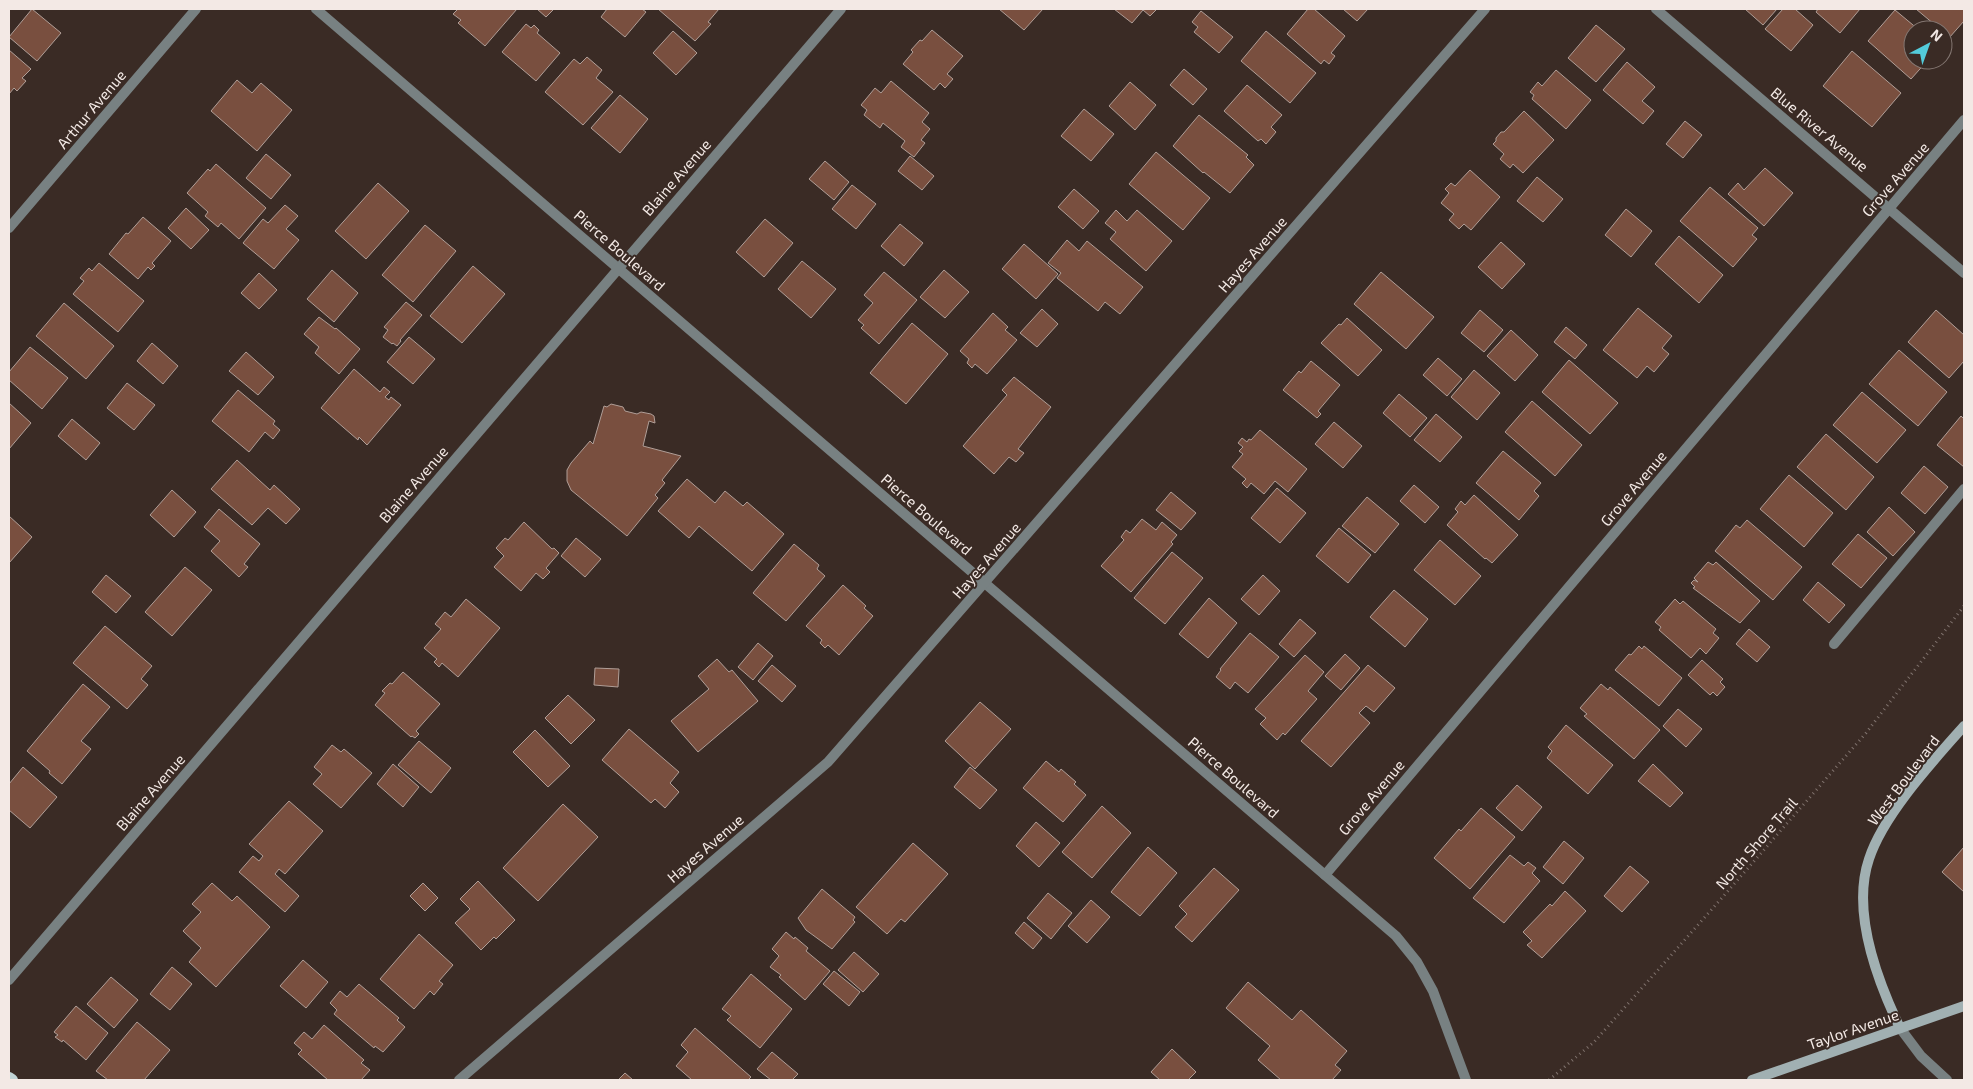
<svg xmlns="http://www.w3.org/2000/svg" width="1973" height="1089" viewBox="0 0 1973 1089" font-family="'Exo 2',sans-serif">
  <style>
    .building { fill: #794f3f; stroke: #b09e97 }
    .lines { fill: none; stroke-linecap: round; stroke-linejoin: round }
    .path { stroke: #80736e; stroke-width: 3; stroke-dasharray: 1 4; stroke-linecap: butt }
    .lane { stroke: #788182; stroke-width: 10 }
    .street { stroke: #788182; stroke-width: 10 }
    .secondary { stroke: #a1b0b2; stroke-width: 10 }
    .primary { stroke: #c1d4d6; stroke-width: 12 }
    .labels { text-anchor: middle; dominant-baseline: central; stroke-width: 4; stroke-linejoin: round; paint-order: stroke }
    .street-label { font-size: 15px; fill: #f3e9e5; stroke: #3a2b25 }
  </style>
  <rect width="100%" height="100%" fill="#3a2b25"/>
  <g class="building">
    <path d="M32,9L61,33L37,61L9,37Z"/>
    <path d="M458,9H517L485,46L458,23L461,20L453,14Z"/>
    <path d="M537,9H554L546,17Z"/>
    <path d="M607,9H642L646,12L625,37L601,17Z"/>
    <path d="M658,9H719L708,22L711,24L695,41Z"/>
    <path d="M999,9H1043L1024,30Z"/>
    <path d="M1114,9H1157L1150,16L1143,10L1132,23Z"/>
    <path d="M1308,9H1314L1345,36L1331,53L1335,56L1329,64L1324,60L1321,64L1287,34Z"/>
    <path d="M1343,9H1368L1357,21Z"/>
    <path d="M1745,9H1777L1763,25Z"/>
    <path d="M1783,9H1795L1813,25L1791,51L1765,29Z"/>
    <path d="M1818,9H1860L1840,33L1816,12Z"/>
    <path d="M1916,9H1964V21L1949,38L1943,30H1941Z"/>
    <path d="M1895,10L1919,30H1913V60H1928L1911,79L1868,41Z"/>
    <path d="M1201,11L1233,37L1219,53L1194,32L1198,27L1192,22Z"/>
    <path d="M526,24L531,28L534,25L539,30L537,33L560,53L536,81L502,52Z"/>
    <path d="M1596,25L1625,49L1596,82L1568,58Z"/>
    <path d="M932,30L963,56L947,74L953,79L945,88L940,83L934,90L903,64L913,52L911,50L920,40L922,41Z"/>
    <path d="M673,31L697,53L676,75L653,53Z"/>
    <path d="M1266,31L1316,73L1290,103L1241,61Z"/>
    <path d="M9,50L31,69L22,78L26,81L17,91L14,88L9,94Z"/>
    <path d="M1852,51L1901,93L1872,127L1823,86Z"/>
    <path d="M587,57L602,70L596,78L613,92L583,125L545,92L574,59L580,64Z"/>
    <path d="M1627,62L1655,87L1642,101L1654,111L1643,124L1603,90Z"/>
    <path d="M1184,69L1207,89L1193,105L1170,85Z"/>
    <path d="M1556,70L1591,100L1566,129L1532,99L1534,95L1530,92L1538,82L1542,86Z"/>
    <path d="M237,80L252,93L261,83L292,110L257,151L211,111Z"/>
    <path d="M891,81L929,113L922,122L930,129L921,140L925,143L914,157L901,147L905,141L883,123L880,128L864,115L867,110L861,105L875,88L881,93Z"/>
    <path d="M1130,82L1156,105L1135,130L1109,106Z"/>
    <path d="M1247,85L1282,115L1271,127L1276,132L1266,144L1261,139L1258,141L1224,111Z"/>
    <path d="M620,95L648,119L620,153L591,128Z"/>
    <path d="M1084,109L1114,134L1091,161L1061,136Z"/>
    <path d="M1524,111L1554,140L1523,173L1513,164L1510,168L1500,159L1504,154L1493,144L1496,141V138L1501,132H1504Z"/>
    <path d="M1199,115L1248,155L1246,157L1254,165L1230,193L1204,172L1203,173L1173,146Z"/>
    <path d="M1685,121L1702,135L1683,158L1666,144Z"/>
    <path d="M1156,152L1210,198L1183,230L1129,184Z"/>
    <path d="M266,154L291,175L271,199L246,178Z"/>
    <path d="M910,156L934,176L922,190L898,171Z"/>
    <path d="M825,161L849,182L834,200L809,179Z"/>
    <path d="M216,164L266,208L239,239L221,223L218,227L205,216L208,212L187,193L208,169L210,171Z"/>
    <path d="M1765,168L1793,193L1764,226L1728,194L1738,183L1744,190Z"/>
    <path d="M1470,170L1500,197L1471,230L1464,224L1459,229L1449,220L1454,214L1441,203L1449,193L1445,189L1451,183L1455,186Z"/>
    <path d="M1537,177L1563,199L1543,222L1517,201Z"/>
    <path d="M378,183L409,211L366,259L335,231Z"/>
    <path d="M852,185L876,204L856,229L832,209Z"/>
    <path d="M1710,187L1758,228L1752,235L1757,239L1733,267L1680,221Z"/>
    <path d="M1074,189L1099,211L1083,229L1058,207Z"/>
    <path d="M285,205L298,216L286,229L299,240L274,269L243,243L263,219L268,223Z"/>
    <path d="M186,208L209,230L191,249L168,228Z"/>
    <path d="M1626,209L1652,231L1631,257L1605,235Z"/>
    <path d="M1116,210L1127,221L1137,210L1172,241L1146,271L1110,239L1116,232L1105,223Z"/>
    <path d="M143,217L171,241L152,263L155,266L151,270L148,267L138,279L109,254L126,233L128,234Z"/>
    <path d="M765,219L793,243L764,277L736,252Z"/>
    <path d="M900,224L923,243L904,266L881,246Z"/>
    <path d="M425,225L456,251L413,302L382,275Z"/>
    <path d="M1679,236L1723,275L1699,303L1655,264Z"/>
    <path d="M1067,240L1079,251L1087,241L1143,287L1120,314L1105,302L1098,311L1057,278L1061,273L1048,263Z"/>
    <path d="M1501,242L1525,264L1502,289L1478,267Z"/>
    <path d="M1024,244L1058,274L1036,299L1002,269Z"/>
    <path d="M802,261L836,289L811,318L778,289Z"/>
    <path d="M99,263L144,301L118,332L73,294L84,281L80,278L89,268L92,271Z"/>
    <path d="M473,266L505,294L462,343L430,316Z"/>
    <path d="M332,270L358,293L334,322L307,299Z"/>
    <path d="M944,270L969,292L945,318L920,297Z"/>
    <path d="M884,272L917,300L879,344L861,328L864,325L858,320L873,303L864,295Z"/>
    <path d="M1381,272L1434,317L1406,349L1354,304Z"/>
    <path d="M259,273L277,290L259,309L241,293Z"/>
    <path d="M406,302L422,315L400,340L401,341L397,346L393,343L392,344L383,337L388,330L384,327Z"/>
    <path d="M64,303L114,346L86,379L36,336Z"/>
    <path d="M1638,308L1672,336L1662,348L1669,354L1654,372L1647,366L1637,378L1603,350Z"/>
    <path d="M1042,309L1058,324L1037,347L1020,333Z"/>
    <path d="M1480,310L1503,330L1484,352L1461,333Z"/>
    <path d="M1936,310L1964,335V361L1949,378L1908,342Z"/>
    <path d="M993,313L1008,327L1005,330L1017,340L987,374L975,364L972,368L967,363L969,359L960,351Z"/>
    <path d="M319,317L335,329L336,328L360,349L339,374L315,353L319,347L304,334Z"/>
    <path d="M1347,318L1382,350L1358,376L1321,343L1339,324L1341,325Z"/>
    <path d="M912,323L948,354L906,404L870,373Z"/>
    <path d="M1566,327L1587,345L1575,359L1554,342Z"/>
    <path d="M1511,330L1538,355L1515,381L1487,356Z"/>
    <path d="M409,337L435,359L413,384L387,362Z"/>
    <path d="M152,343L178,366L163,384L137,361Z"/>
    <path d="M30,347L68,378L42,409L9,380V372Z"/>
    <path d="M1899,350L1947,392L1918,426L1869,384Z"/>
    <path d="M246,352L274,377L258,395L229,371Z"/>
    <path d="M1438,358L1462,379L1447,396L1423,375Z"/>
    <path d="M1569,360L1618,403L1590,434L1542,392Z"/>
    <path d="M1311,361L1340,385L1318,411L1321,414L1317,418L1283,390L1299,371L1301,373Z"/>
    <path d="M354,369L380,392L384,387L390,392L385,397L389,400L391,397L401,405L367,445L359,437L358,440L321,408Z"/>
    <path d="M1474,370L1500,393L1477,420L1451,397Z"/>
    <path d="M1014,377L1051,407L1018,449L1024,453L1016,462L1009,457L994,474L963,446L1007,395L1002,390Z"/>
    <path d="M127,383L155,405L134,430L107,408Z"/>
    <path d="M238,390L275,421L273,424L280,430L273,439L265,432L249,452L212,421Z"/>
    <path d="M1862,392L1906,430L1877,463L1833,425Z"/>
    <path d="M1399,394L1427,418L1410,437L1383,413Z"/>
    <path d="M1532,401L1582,445L1555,476L1505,432Z"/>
    <path d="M9,403L31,423L9,449Z"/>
    <path d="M611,404L623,407L625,411L637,414L641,412L651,414L654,416L655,423L649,421L643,446L681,456L662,480L665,483L655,495L658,498L627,536L571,490L567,481V470L571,463L590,441L593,444L604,406L607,407Z"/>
    <path d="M1436,414L1462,437L1440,462L1414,440Z"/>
    <path d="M1961,416L1964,419V467L1937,445Z"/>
    <path d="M72,419L100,443L86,460L58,436Z"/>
    <path d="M1334,422L1362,446L1343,468L1315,444Z"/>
    <path d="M1260,430L1307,469L1288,492L1275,481L1264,494L1251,483L1247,488L1242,483L1246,479L1232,467L1243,454L1239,451L1243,447L1238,443L1242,438L1247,442L1249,439L1251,440Z"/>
    <path d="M1826,434L1874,477L1846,510L1797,467Z"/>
    <path d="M1503,451L1541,483L1534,491L1539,496L1519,520L1476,483Z"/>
    <path d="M237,460L270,490L274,485L300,509L286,524L268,508L252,525L211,489Z"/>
    <path d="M1924,466L1948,487L1925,514L1901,493Z"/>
    <path d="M1789,475L1833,513L1804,547L1760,509Z"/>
    <path d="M687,479L715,503L725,491L743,506L747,502L784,534L752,571L699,526L689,538L658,511Z"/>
    <path d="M1414,485L1439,507L1425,523L1400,501Z"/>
    <path d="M1277,488L1306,513L1280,543L1251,518Z"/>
    <path d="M172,490L196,512L174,537L150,515Z"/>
    <path d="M1171,492L1196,513L1181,530L1156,510Z"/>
    <path d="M1474,495L1518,535L1492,563L1486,558L1485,559L1447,525L1458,512L1455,509L1461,501L1465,505Z"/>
    <path d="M1367,497L1399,524L1375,553L1342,526Z"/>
    <path d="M1889,507L1915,532L1893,556L1867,532Z"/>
    <path d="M219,509L260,544L244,564L248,567L239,577L211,551L220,541L204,527Z"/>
    <path d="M9,516L32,537L9,563Z"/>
    <path d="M1142,519L1156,530L1162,522L1177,535L1171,542L1173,544L1131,592L1101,566L1124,540L1121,537L1126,530L1130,533Z"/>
    <path d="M1747,520L1802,567L1773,600L1715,551L1736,525L1740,528Z"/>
    <path d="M524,522L552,549L554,548L559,553L546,568L550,572L543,579L536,573L521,591L494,567L504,556L496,548L505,538L508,540Z"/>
    <path d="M1339,528L1371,555L1348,583L1316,556Z"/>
    <path d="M1858,534L1887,558L1861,588L1832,564Z"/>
    <path d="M576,538L601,559L585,577L561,556Z"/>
    <path d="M1440,540L1481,576L1455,605L1414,570Z"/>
    <path d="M794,544L819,565L817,569L825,576L786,621L753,593Z"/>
    <path d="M1172,552L1203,578L1165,624L1134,598Z"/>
    <path d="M1708,562L1713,565L1716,562L1760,601L1740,623L1693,588L1695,587L1691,583L1694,580L1698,582L1694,578Z"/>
    <path d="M185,567L212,590L172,636L145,612Z"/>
    <path d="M106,575L131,596L116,613L92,592Z"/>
    <path d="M1263,575L1280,591L1259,615L1241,599Z"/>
    <path d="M1818,582L1845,605L1829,623L1803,600Z"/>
    <path d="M843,585L866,606L864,608L873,616L839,655L828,645L825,648L820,643L822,640L806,626Z"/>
    <path d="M1394,590L1428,619L1405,647L1370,617Z"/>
    <path d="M1209,598L1237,623L1208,658L1179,634Z"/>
    <path d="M466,599L500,628L458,677L442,663L439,667L434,662L437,659L424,648L441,629L435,624L445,612L451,617Z"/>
    <path d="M1675,599L1680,604L1683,601L1716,629L1713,633L1719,638L1706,654L1700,648L1691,658L1659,630L1661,627L1655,622Z"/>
    <path d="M1300,619L1316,633L1294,657L1279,644Z"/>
    <path d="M105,626L152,666L141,679L148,685L127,709L73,663Z"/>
    <path d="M1749,629L1770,647L1757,662L1736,644Z"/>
    <path d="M1250,633L1279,657L1248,693L1235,682L1230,689L1216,677L1221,670L1220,669Z"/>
    <path d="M758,643L773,656L753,680L738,667Z"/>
    <path d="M1639,646L1642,649L1644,646L1682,678L1659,706L1615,670L1629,654L1631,655Z"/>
    <path d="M1345,654L1360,668L1341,690L1325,676Z"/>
    <path d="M1305,655L1324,672L1308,691L1317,699L1285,735L1283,733L1277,740L1260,724L1266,718L1255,709Z"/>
    <path d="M717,659L729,672L732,670L758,701L698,752L671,721L709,689L698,676Z"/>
    <path d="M1702,660L1723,679L1720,682L1725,687L1717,696L1713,692L1710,695L1688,675Z"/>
    <path d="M772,665L796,686L782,702L758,681Z"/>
    <path d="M1368,665L1395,688L1374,712L1366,706L1359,713L1370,723L1331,767L1301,741Z"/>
    <path d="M595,668L619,669L618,687L594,685Z"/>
    <path d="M403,672L440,704L416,731L419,734L415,738L412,736L411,737L375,705L385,693L382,691L390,683L392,684Z"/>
    <path d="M83,684L110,707L81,741L91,749L62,784L49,773L50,771L27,751Z"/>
    <path d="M1601,684L1608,690L1610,687L1660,730L1634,759L1584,716L1587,714L1580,708Z"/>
    <path d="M568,695L595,720L571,744L545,718Z"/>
    <path d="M980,702L1011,729L975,769L945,741Z"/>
    <path d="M1678,709L1702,729L1686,747L1663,726Z"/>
    <path d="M1566,725L1613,765L1588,794L1547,758L1552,751L1548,747Z"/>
    <path d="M629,729L679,772L670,783L679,792L665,808L655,799L651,803L602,760Z"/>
    <path d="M535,730L570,766L548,787L513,752Z"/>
    <path d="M419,741L451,768L431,793L398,765Z"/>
    <path d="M332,745L341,752L344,749L372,773L341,808L313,784L322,774L314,767Z"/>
    <path d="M1046,761L1059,772L1061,769L1076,782L1074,784L1086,795L1063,822L1023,788Z"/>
    <path d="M393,764L419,787L403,807L377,784Z"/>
    <path d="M1653,764L1683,793L1670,807L1638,781Z"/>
    <path d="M23,767L57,797L30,828L9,810V784Z"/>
    <path d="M970,767L997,790L980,809L954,787Z"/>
    <path d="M1517,785L1542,807L1522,831L1496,808Z"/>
    <path d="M289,801L323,831L285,874L279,869L275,874L299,896L285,912L239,872L253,856L259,861L263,856L249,844Z"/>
    <path d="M563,804L598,837L538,901L503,868Z"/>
    <path d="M1102,806L1131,833L1092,878L1062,852Z"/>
    <path d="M1481,808L1515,837L1470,889L1434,858L1459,829L1461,831Z"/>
    <path d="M1036,822L1060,843L1039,867L1016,846Z"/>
    <path d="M1564,841L1584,858L1563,884L1543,867Z"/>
    <path d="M913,843L948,874L905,922L901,919L887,934L856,907Z"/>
    <path d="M1148,847L1177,873L1140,916L1111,892Z"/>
    <path d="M1964,847V892L1942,872Z"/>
    <path d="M1510,855L1524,866L1528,862L1536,868L1532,873L1540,881L1504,923L1473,898Z"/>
    <path d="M1630,866L1649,882L1622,912L1604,896Z"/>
    <path d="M1214,868L1239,890L1192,942L1175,927L1187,914L1179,906Z"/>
    <path d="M478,881L515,920L496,939L494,937L481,950L455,923L470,909L460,899Z"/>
    <path d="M212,883L232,901L237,896L270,927L216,987L189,962L201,948L183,931L201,912L192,904Z"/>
    <path d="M423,883L438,898L425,911L410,896Z"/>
    <path d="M822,889L855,917L853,920L855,922L832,949L806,930L798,918Z"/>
    <path d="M1565,891L1586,911L1542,958L1527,945L1532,941L1523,932L1550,904L1552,906Z"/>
    <path d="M1048,893L1072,913L1051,939L1027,918Z"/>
    <path d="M1091,900L1110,917L1087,943L1068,926Z"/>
    <path d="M1024,922L1042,938L1033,949L1015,933Z"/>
    <path d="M786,932L794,939L795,937L808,948L806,951L830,971L805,1000L779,977L781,975L770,967L779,956L772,949Z"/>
    <path d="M419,934L453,965L439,981L443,984L434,995L430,991L414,1009L380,979Z"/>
    <path d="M854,952L879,974L863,992L838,970Z"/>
    <path d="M303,960L328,982L306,1008L280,986Z"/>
    <path d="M172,967L192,984L170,1010L150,994Z"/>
    <path d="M834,971L860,992L849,1006L823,984Z"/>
    <path d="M751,974L792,1009L760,1048L727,1020L731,1016L722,1009Z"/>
    <path d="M111,977L138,1000L114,1028L87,1004Z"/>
    <path d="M1248,982L1292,1020L1301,1010L1347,1051L1335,1065L1341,1070L1332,1080H1281L1258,1060L1270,1046L1226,1008Z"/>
    <path d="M359,984L399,1018L397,1020L405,1027L383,1052L375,1046L374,1048L334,1014L337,1010L330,1003L340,991L347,997Z"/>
    <path d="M76,1006L108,1033L86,1060L63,1040L62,1042L55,1037L58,1035L54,1032Z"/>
    <path d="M137,1022L170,1050L144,1080H108L96,1071Z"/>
    <path d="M324,1025L364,1060L361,1063L370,1070L361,1080H328L298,1054L302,1050L294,1043L304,1032L312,1039Z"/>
    <path d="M695,1028L751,1077L748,1080H692L676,1066L688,1052L681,1045Z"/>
    <path d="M1172,1049L1196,1072L1188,1080H1160L1151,1072Z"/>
    <path d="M772,1052L798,1074L792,1080H771L757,1069Z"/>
    <path d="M625,1073L633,1080H618Z"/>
  </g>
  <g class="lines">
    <path class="path" d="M1549,1080L1594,1042L1721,899L1866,733L1964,606"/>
    <path class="lane" d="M1834,644L1964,489"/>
    <g class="street">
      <path d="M316,9L1396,936L1417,962L1433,991L1466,1080"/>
      <path d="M1656,9L1964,273"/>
      <path d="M9,228L196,9"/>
      <path d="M1325,875L1964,120"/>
      <path d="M9,980L841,9"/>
      <path d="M1900,1028L1921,1056L1947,1080"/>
      <path d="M459,1080L828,762L1485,9"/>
    </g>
    <g class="secondary">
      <path d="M1900,1028C1877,980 1851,912 1869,859C1883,815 1933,761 1964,726"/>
      <path d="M1752,1080L1964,1006"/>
    </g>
    <path class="primary" d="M9,1078L12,1080"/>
  </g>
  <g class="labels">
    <g class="street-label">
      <text transform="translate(91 109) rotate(-50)">Arthur Avenue</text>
      <text transform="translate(1820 129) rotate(40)">Blue River Avenue</text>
      <text transform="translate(676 177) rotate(-49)">Blaine Avenue</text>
      <text transform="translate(1895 179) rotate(-49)">Grove Avenue</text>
      <text transform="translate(620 250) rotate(41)">Pierce Boulevard</text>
      <text transform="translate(1252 254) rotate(-49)">Hayes Avenue</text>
      <text transform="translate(413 484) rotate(-49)">Blaine Avenue</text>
      <text transform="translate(1633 488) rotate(-50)">Grove Avenue</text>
      <text transform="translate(927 514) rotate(41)">Pierce Boulevard</text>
      <text transform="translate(986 560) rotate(-49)">Hayes Avenue</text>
      <text transform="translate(1234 777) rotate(41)">Pierce Boulevard</text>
      <text transform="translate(1903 780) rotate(-53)">West Boulevard</text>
      <text transform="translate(150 792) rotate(-49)">Blaine Avenue</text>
      <text transform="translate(1371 797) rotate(-50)">Grove Avenue</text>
      <text transform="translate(1756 843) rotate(-49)">North Shore Trail</text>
      <text transform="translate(705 848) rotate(-41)">Hayes Avenue</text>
      <text transform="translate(1853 1029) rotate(-19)">Taylor Avenue</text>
    </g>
  </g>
  <rect width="1973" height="1089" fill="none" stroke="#f3e9e5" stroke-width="20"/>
  <g transform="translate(1928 45) rotate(41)"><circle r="24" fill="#3a2b25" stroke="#847772"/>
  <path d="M0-4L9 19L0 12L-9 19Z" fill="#53cbda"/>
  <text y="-8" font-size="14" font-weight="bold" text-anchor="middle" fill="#f3e9e5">N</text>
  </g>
</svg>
